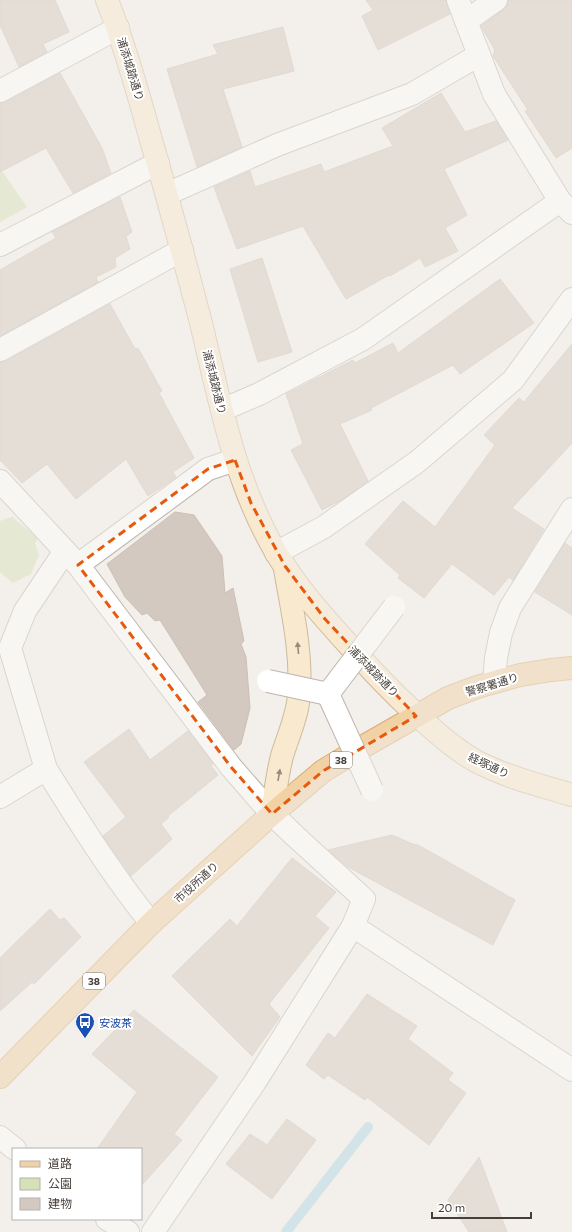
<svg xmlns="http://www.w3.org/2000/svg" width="572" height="1232" viewBox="0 0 572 1232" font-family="Commissioner,'Noto Sans JP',sans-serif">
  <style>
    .green { fill: #d5e2b8 }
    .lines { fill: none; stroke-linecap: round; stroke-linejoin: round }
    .stream { stroke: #aed8e8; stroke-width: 10 }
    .building { fill: #d3c9c1; stroke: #cdc0b5 }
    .street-casing { stroke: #bdb5ae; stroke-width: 24 }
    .secondary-casing { stroke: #cdbb9f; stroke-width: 24 }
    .primary-casing { stroke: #d6ac75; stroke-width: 24 }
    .street { stroke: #fff; stroke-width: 22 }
    .secondary { stroke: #f8e9cf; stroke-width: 22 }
    .primary { stroke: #f2d1a4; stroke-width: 22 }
    .street-bridge-casing { stroke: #bdb5ae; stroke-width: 24; stroke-linecap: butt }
    .street-bridge { stroke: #fff; stroke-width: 22 }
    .oneway { fill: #968c7c }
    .marked { fill: none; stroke: #e8590c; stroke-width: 3; stroke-dasharray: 8 5; stroke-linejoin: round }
    .labels { text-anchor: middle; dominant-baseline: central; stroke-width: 4; stroke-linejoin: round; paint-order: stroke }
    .shield { fill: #fff; stroke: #7e7974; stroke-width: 1 }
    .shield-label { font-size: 10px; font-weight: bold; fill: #463f39 }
    .street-label { font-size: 11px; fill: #463f39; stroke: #fff }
    .transit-label { font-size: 11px; fill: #164399; stroke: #fff; text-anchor: start }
  </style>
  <rect width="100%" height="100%" fill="#f3efea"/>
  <g class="green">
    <path d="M0,168L27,207L0,222Z"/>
    <path d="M12,517L38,538L35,543L39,555L31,574L13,583L0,572V521Z"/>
  </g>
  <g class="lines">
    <path class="stream" d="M286,1232L368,1127"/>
  </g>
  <g class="building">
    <path d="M0,0H55L69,32L43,44L47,52L19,67L0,25Z"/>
    <path d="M366,0H446L450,14L378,50L362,16L373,10Z"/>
    <path d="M508,0H572V148L556,158L525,111L528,110L493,56L495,50L481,26L503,10L507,6Z"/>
    <path d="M283,27L294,71L223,89L242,147L197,167L167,69L218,54L213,45Z"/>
    <path d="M60,73L102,148L111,173L73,193L46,148L0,172V103L6,102Z"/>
    <path d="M441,93L465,132L496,121L508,140L444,169L467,215L445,228L458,251L425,267L420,258L390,276L389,275L346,299L303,226L237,249L214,187L250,171L255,187L321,164L324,172L393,146L382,128Z"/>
    <path d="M120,197L132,232L126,236L130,249L115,258L116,267L96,277L98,282L0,336V270L56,238L52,232Z"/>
    <path d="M262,258L292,352L258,362L230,269Z"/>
    <path d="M500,279L534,323L460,374L453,365L371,408L372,410L340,424L368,481L343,499L322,510L291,450L303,444L286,394L353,360L355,363L393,343L398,353Z"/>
    <path d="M110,304L135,349L138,348L162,391L159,393L194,458L173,472L176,477L148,496L126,459L76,499L47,464L22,483L0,460V362L6,361Z"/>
    <path d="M572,344V443L512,508L544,529L513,580L509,577L494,595L452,564L424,598L398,578L400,575L365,544L403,501L435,527L495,445L484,435L519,398L524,402Z"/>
    <path d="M175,512L194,515L222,556L225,593L233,588L244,641L241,644L246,657L250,708L241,744L234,750L198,702L207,695L160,620L155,621L147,613L142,615L125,597L107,564Z"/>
    <path d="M565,543L572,548V615L535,592Z"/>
    <path d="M129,729L150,760L188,731L213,764L211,766L218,775L168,816L169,817L161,824L172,839L131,876L103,836L126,817L84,762Z"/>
    <path d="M392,835L415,845L416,844L436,855L515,900L493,945L348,867L328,850Z"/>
    <path d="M292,858L336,892L315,916L329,928L269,1004L280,1017L252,1056L172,976L230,919L237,926Z"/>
    <path d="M50,909L60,920L64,918L81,937L34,984L32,982L0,1011V958Z"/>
    <path d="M367,994L417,1026L408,1039L453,1073L448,1080L466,1093L429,1145L367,1097L365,1100L328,1075L324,1079L306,1065L328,1033L335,1038Z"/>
    <path d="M134,1010L218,1077L174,1134L182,1140L141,1186V1149H97L137,1092L92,1054Z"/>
    <path d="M287,1119L316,1140L272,1199L226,1164L250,1134L267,1145Z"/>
    <path d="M479,1157L507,1232H469L448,1200Z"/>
  </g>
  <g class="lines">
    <g class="street-casing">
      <g id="street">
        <path d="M458,0L494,94L560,201L572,213"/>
        <path d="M466,21L496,0"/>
        <path d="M0,91L118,28"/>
        <path d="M167,194L277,145L412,94L479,55"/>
        <path d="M0,245L158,163"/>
        <path d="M0,350L182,250"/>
        <path d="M222,410L259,394L363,339L560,201"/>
        <path d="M0,481L78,565L231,767L272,814L295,836L364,899L353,926L572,1070"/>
        <path d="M276,553L324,527L417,462L513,380L572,299"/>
        <path d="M78,565L208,469L235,460"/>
        <path d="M494,682L496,658L501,633L510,608L572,509"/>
        <path d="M46,769C79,822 112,875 151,923"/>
        <path d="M0,797L46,769L10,648L25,611L65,551"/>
        <path d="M0,1137L15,1149"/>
        <path d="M107,1219L128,1232"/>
        <path d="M153,1232L255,1082L353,926"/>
      </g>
    </g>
    <g class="secondary-casing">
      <g id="secondary">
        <path d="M107,0C125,46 138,92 151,140C169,201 185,262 201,323C220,402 235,484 277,554C298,590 329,623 356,653C381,681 408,708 436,732C451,745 466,757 484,765C512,779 543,786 572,795"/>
        <path d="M272,814C275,795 277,775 282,756C288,736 298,715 299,694C302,652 292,610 285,569"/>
      </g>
    </g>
    <g class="primary-casing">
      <path id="primary" d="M0,1077L151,923L272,814L323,771L366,745L448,698L477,687L520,675L551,670L572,668"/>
    </g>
    <use href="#street" class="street"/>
    <use href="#secondary" class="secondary"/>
    <use href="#primary" class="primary"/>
    <g class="street-bridge-casing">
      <g id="street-bridge">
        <path d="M268,681L328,694L394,607"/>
        <path d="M328,694L372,790"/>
      </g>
    </g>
    <use href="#street-bridge" class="street-bridge"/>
  </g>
  <defs><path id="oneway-solid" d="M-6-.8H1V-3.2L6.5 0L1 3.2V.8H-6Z"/></defs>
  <g class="oneway">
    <use href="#oneway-solid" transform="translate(298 648) rotate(-95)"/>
    <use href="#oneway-solid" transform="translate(279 775) rotate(-80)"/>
  </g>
  <path d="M0 0H572V1232H0ZM235,460L251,503L285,566L325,619L416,716L323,771L272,814L231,767L78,565L208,469Z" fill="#f3efea" fill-opacity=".55" fill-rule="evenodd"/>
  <path class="marked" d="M235,460L251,503L285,566L325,619L416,716L323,771L272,814L231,767L78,565L208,469Z"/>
  <defs>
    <g id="bus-pin" transform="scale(1)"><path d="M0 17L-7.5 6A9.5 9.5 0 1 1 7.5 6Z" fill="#1a4fb4" stroke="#fff"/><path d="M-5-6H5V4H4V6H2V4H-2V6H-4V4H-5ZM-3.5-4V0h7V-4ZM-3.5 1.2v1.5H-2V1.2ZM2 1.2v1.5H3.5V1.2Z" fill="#fff"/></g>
  </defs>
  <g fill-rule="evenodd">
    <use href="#bus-pin" x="85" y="1022"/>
  </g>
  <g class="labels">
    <g class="shield">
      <rect x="330" y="752" width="22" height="16" rx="3"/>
      <rect x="83" y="973" width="22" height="16" rx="3"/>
    </g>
    <g class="shield-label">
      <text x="341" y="760">38</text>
      <text x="94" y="981">38</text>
    </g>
    <g class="street-label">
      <text transform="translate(131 69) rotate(73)">浦添城跡通り</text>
      <text transform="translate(215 382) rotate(76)">浦添城跡通り</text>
      <text transform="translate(374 671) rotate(46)">浦添城跡通り</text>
      <text transform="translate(492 684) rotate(-17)">警察署通り</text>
      <text transform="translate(489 765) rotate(25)">経塚通り</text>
      <text transform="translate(196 882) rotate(-42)">市役所通り</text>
    </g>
    <g class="transit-label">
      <text x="99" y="1022">安波茶</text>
    </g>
  </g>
  <rect x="12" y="1148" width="130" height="72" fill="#ffffff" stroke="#b5b2b0"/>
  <rect x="20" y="1161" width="20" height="6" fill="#f2d1a4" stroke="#b5b2b0"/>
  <text x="48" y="1168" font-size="12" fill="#463f39">道路</text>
  <rect x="20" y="1178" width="20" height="12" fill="#d5e2b8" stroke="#b5b2b0"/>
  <text x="48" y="1188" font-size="12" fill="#463f39">公園</text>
  <rect x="20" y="1198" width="20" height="12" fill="#d3c9c1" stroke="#b5b2b0"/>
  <text x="48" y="1208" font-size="12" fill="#463f39">建物</text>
  <path d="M432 1212v6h99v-6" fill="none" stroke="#463f39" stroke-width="2"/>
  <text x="438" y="1212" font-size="12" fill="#463f39" stroke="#ffffff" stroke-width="3" paint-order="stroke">20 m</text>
</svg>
